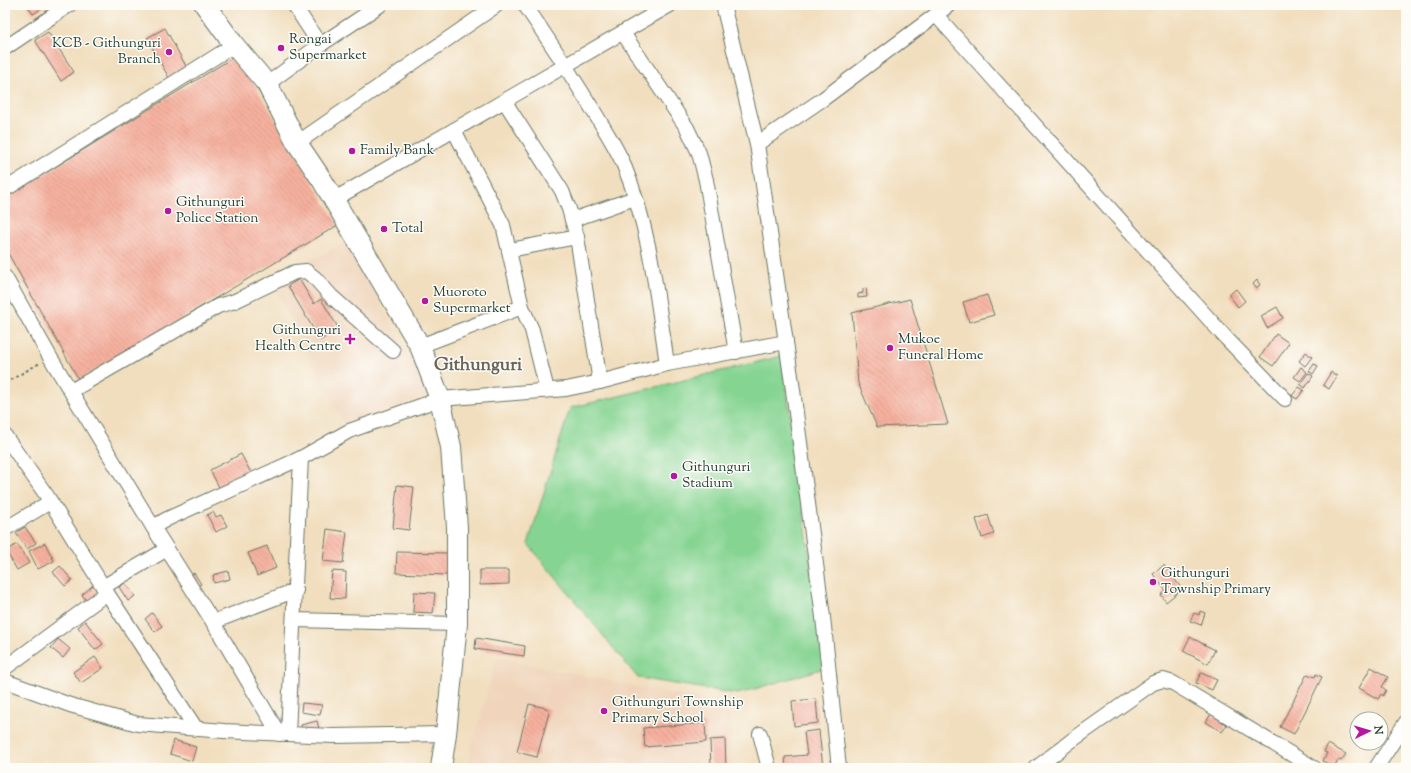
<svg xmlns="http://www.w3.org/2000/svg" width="1411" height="773" viewBox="0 0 1411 773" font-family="'Sorts Mill Goudy',serif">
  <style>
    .built { fill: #f0d5bc }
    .green { fill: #86d492; stroke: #528863 }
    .building { fill: url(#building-back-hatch) }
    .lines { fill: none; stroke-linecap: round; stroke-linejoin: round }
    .street-casing { stroke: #687564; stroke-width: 16 }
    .secondary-casing { stroke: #687564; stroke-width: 22 }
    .path { stroke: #687564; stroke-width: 2; stroke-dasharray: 3 3; stroke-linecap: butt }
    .street { stroke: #fff; stroke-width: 14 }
    .secondary { stroke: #fff; stroke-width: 20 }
    .poi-dot { fill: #b5179e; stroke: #fdfcf7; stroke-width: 1.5 }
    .labels { text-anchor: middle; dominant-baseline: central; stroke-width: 3; stroke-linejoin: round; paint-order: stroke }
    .poi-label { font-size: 14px; fill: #1f3d34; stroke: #fdfcf7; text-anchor: start }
    .district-label { font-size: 18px; font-weight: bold; fill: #6a6559; stroke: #fdfcf7 }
  </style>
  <defs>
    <pattern id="building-back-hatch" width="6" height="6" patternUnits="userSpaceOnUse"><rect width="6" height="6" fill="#f6b09e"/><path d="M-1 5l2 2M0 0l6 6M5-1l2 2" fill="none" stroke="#d29889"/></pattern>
  </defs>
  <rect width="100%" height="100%" fill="#fdfcf7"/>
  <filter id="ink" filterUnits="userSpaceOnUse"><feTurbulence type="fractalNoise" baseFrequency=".025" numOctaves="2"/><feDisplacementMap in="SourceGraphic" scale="8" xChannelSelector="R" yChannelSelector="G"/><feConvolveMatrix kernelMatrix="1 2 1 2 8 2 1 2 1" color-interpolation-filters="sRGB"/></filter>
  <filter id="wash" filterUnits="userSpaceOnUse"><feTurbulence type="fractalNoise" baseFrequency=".012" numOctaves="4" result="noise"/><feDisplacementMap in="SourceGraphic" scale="16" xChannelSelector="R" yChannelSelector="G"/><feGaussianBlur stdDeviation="0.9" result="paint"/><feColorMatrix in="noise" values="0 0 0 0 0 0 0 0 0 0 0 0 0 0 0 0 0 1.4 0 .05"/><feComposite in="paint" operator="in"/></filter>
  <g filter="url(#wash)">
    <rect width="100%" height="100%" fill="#f1debe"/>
    <g class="built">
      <path d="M347,241L429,396L344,423L271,281Z"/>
      <path d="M497,658L723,704L730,717L732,768H466V767Z"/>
    </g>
    <path class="green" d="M782,356L825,668L738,694L638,678L528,544L570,408Z"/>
    <g id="blocks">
      <g class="building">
        <path d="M27,5H43L44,7L33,14Z"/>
        <path d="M165,28L187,68L169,78L147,38Z"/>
        <path d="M48,32L74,72L61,81L35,40Z"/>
        <path d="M237,55L338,225L79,380L5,248V198Z"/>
        <path d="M299,279L314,304L321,299L339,329L320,340L288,286Z"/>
        <path d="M1257,280L1260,285L1256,288L1253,284Z"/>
        <path d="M866,288L867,297L858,298V294L863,293V289Z"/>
        <path d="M1236,289L1245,301L1238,307L1229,295Z"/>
        <path d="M987,295L994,315L969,322L963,302Z"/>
        <path d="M910,299L948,424L877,427L858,383L852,313Z"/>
        <path d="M1277,307L1283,318L1267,328L1261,316Z"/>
        <path d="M1276,334L1289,343L1273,366L1260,357Z"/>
        <path d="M1306,352L1312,357L1305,366L1299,361Z"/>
        <path d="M1314,364L1318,366L1313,374L1309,371Z"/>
        <path d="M1301,367L1307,372L1300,381L1294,377Z"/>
        <path d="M1331,372L1337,376L1329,389L1323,385Z"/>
        <path d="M1308,373L1313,376L1305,388L1300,384Z"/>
        <path d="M1299,387L1304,390L1297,399L1292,396Z"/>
        <path d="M241,454L251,473L220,489L210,470Z"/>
        <path d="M397,485L414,487L409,530L393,528Z"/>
        <path d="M213,512L216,517L221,515L227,526L216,532L207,515Z"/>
        <path d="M988,515L994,534L982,538L976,519Z"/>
        <path d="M25,527L36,543L27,549L16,533Z"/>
        <path d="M327,529L347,532L343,563L323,561Z"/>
        <path d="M45,543L54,561L38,569L29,551Z"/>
        <path d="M17,544L29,563L17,570L6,551Z"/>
        <path d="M267,546L276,568L257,576L248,553Z"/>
        <path d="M397,552L447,553V575L396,573Z"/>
        <path d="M1164,565L1182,589L1166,602L1161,595L1166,591L1153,574Z"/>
        <path d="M60,566L72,580L65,586L53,572Z"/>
        <path d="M480,570H509V584L480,585Z"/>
        <path d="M228,571L230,579L214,583L213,575Z"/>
        <path d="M332,571L346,572L345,599L330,598Z"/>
        <path d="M194,573L201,584L194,588L188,577Z"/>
        <path d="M125,583L135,596L128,601L119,587Z"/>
        <path d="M94,584L101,593L89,604L82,595Z"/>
        <path d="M414,592L435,593L433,613L413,612Z"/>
        <path d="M1200,611L1205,613L1201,625L1190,621L1194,613L1199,615Z"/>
        <path d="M152,613L162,626L155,632L145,619Z"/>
        <path d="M85,621L103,644L95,650L78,627Z"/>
        <path d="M1190,637L1215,650L1208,664L1183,651Z"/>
        <path d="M476,638L525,646L524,656L475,649Z"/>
        <path d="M58,639L70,649L63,658L51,648Z"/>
        <path d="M95,657L103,668L81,683L73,672Z"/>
        <path d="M1371,667L1388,677L1382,687L1386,690L1383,696L1381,694L1378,699L1359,688Z"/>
        <path d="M1201,673L1217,680L1212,690L1196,683Z"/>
        <path d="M1307,674L1315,677L1316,674L1322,677L1294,734L1280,727Z"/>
        <path d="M816,699L818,723L794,726L792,701Z"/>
        <path d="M302,703L322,705L320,715L301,712Z"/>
        <path d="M529,704L550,709L537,757L517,752Z"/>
        <path d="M1211,714L1227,725L1222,732L1206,722Z"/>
        <path d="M317,721L319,729L303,733L301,725Z"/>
        <path d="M705,723L706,742L645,747L643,728Z"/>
        <path d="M819,730L823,768H786L785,757L807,755L804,732Z"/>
        <path d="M725,739L726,768H711L710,740Z"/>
        <path d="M174,740L196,747L192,761L170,754Z"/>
        <path d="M1328,744L1346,754L1341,761L1338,760L1334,767L1323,761L1327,753L1324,752Z"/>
      </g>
    </g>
  </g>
  <g filter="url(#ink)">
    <use href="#blocks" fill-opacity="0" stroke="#687564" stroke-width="1"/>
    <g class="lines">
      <g class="street-casing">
        <g id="street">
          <path d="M294,5L320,45"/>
          <path d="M525,5C549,40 571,74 593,110C603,127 615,145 623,163C650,227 657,296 667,364"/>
          <path d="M723,5L757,144L793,390L823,617L839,768"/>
          <path d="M936,15L1226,338L1285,399"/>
          <path d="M623,33L687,128L699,153L706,180L736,352"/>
          <path d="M5,48L69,5"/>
          <path d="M267,84L320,45L380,5"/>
          <path d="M505,102L562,191L569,209L577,237L600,382"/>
          <path d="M454,130L503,225L522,307L532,330L547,390"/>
          <path d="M297,143L497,5"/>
          <path d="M757,144L823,99L949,5"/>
          <path d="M5,181L9,187L234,45"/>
          <path d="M333,200L670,5"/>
          <path d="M572,220L635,198"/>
          <path d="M510,250L577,237"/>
          <path d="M5,277L50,357L153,527L167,519L301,458L349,431L440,399L566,389L600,382L667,364L786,342"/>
          <path d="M420,346L522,307"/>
          <path d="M71,391L218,306L235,301L295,272L306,271L315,278L331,296L393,351"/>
          <path d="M5,436L47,496L107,593L195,727"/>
          <path d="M153,527L213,622L279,734"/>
          <path d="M5,529L50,502"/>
          <path d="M103,587L167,549"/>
          <path d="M294,620L457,624"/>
          <path d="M213,622L296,590"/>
          <path d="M5,668L107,593"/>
          <path d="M5,681L70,705L138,724L224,731L333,736L446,734"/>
          <path d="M288,734L301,458"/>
          <path d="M760,734L769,768"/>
          <path d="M1036,768L1071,741L1153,683L1163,680L1173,683L1314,768"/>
          <path d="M1376,768L1406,722"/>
        </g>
      </g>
      <g class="secondary-casing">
        <path id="secondary" d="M205,5L234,45L267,84L297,143L322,180L420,346L440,399L451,447L457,527V624L446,734L441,768"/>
      </g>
      <path class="path" d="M5,383L40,363"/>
      <use href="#street" class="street"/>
      <use href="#secondary" class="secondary"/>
    </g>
  </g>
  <g class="poi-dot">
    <circle cx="281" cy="48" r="4"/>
    <circle cx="169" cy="52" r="4"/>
    <circle cx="352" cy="151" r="4"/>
    <circle cx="168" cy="211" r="4"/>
    <circle cx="384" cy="229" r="4"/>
    <circle cx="425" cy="301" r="4"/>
    <path d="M348 333h4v4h4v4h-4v4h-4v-4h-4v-4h4z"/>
    <circle cx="890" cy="348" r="4"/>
    <circle cx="674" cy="476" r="4"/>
    <circle cx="1153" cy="582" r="4"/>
    <circle cx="604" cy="711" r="4"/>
  </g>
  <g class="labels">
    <g class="poi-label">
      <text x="289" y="40">Rongai<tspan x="289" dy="16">Supermarket</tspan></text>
      <text x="161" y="44" text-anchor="end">KCB - Githunguri<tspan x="161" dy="16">Branch</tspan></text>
      <text x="360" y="151">Family Bank</text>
      <text x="176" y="203">Githunguri<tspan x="176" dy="16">Police Station</tspan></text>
      <text x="392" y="229">Total</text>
      <text x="433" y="293">Muoroto<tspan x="433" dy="16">Supermarket</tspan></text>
      <text x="341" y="331" text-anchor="end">Githunguri<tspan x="341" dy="16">Health Centre</tspan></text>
      <text x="898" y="340">Mukoe<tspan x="898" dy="16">Funeral Home</tspan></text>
      <text x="682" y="468">Githunguri<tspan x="682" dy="16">Stadium</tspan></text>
      <text x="1161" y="574">Githunguri<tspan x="1161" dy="16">Township Primary</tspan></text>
      <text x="612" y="703">Githunguri Township<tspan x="612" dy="16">Primary School</tspan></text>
    </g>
    <g class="district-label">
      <text x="478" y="366">Githunguri</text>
    </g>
  </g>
  <rect width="1411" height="773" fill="none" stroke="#fdfcf7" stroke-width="20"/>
  <g transform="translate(1369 731) rotate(85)"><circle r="19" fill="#fdfcf7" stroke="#a4b0a9"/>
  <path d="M0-3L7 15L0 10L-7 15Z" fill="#b5179e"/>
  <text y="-6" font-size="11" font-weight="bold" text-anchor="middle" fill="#1f3d34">N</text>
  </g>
</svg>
